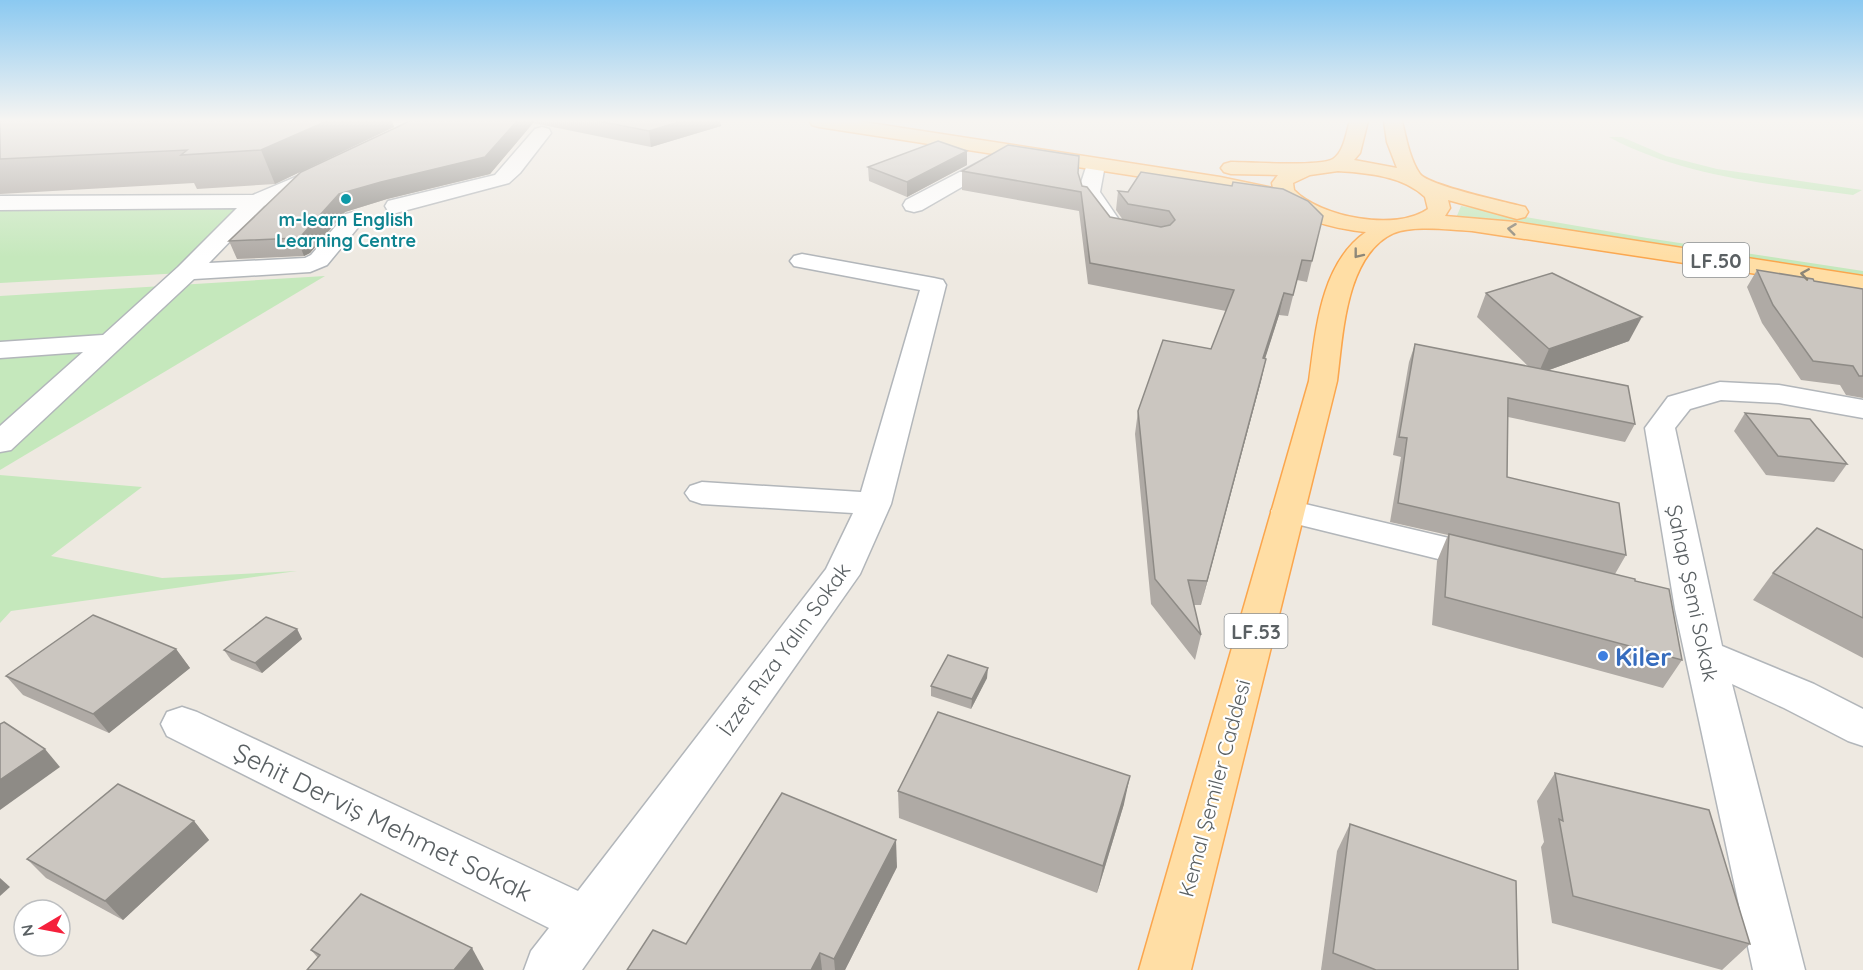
<svg xmlns="http://www.w3.org/2000/svg" width="1863" height="970" viewBox="0 0 1863 970" font-family="Quicksand,sans-serif">
  <style>
    .green { fill: #c5e8bc }
    .lines { fill: none; stroke-linecap: round; stroke-linejoin: round }
    .minor-casing { stroke: #b2b6ba; stroke-width: 3 }
    .major-casing { stroke: #fba64d; stroke-width: 3 }
    .minor { fill: #fff; fill-rule: evenodd }
    .major { fill: #ffdea5; fill-rule: evenodd }
    .wall { fill: #afaaa5 }
    .shaded-wall { fill: #8e8b86 }
    .building { fill: #cbc6c0; stroke: #8e8b86; stroke-width: 1.5 }
    .oneway { stroke: #8c8677 }
    .culture-dot { fill: #0f9aa8; stroke: #fff; stroke-width: 2 }
    .shop-dot { fill: #3f7fe0; stroke: #fff; stroke-width: 2 }
    .labels { text-anchor: middle; dominant-baseline: central; stroke-width: 4.5; stroke-linejoin: round; paint-order: stroke }
    .far-culture-label { font-size: 18px; font-weight: bold; fill: #0d838f; stroke: #fff }
    .shield { fill: #fff; stroke: #8c9092; stroke-width: 1.5 }
    .shield-label { font-size: 20px; font-weight: bold; fill: #5a6063 }
    .street-label { font-size: 21px; fill: #5a6063; stroke: #fff }
    .near-shop-label { font-size: 26px; font-weight: bold; fill: #366cbe; stroke: #fff; text-anchor: start }
    .near-street-label { font-size: 26px; fill: #5a6063; stroke: #fff }
  </style>
  <rect width="100%" height="100%" fill="#eee9e1"/>
  <g class="green">
    <path d="M1609,137H1622L1666,156L1717,169L1862,190L1853,195C1770,184 1683,177 1609,137Z"/>
    <path d="M256,201L183,273L0,283V207Z"/>
    <path d="M1461,206L1647,238L1863,271V276L1652,243L1456,218Z"/>
    <path d="M325,276L0,470V296Z"/>
    <path d="M0,475L142,487L51,556L162,578L297,571L11,611L0,623Z"/>
  </g>
  <g class="lines">
    <g class="minor-casing">
      <g id="minor">
        <path d="M542,127L549,129L551,133L520,173L509,183L396,213L388,211L385,206L388,201L495,175L535,129Z"/>
        <path d="M1000,151L1007,153L1010,157L1007,161L922,210L914,212L906,210L903,205L906,200Z"/>
        <path d="M1095,159L1102,161L1105,165L1100,192L1124,227L1121,232L1113,234L1105,232L1078,192L1088,161Z"/>
        <path d="M324,165L331,167L334,171L331,175L264,206L209,263L305,258L311,255L346,214L354,212L362,214L365,219L327,265L310,272L194,279L11,450L0,452V426L83,352L0,358V342L103,335L178,267L237,208L0,210V196L253,195Z"/>
        <path d="M802,254L934,278L943,280L946,285L891,504L860,574L582,970H524L531,951L549,928L167,736L161,724L167,712L182,707L197,712L578,891L826,569L853,513L702,504L690,500L685,493L690,486L702,482L861,492L920,290L794,266L790,261L794,256Z"/>
        <path d="M1720,382L1779,385L1863,400V418L1779,403L1721,400L1690,409L1675,428L1722,646L1814,684L1863,709V746L1848,741L1784,708L1732,684L1805,970H1753L1675,609L1645,428L1668,397Z"/>
        <path d="M1288,500L1487,547L1500,550L1505,559L1500,568L1487,571L1276,519L1271,511L1276,503Z"/>
      </g>
    </g>
    <g class="major-casing">
      <path id="major" d="M810,121H857L1220,177L1273,188L1272,183L1278,175L1231,174L1224,172L1221,168L1224,164L1231,162C1251,162 1319,167 1333,159C1344,152 1346,133 1350,121H1368L1360,153L1354,160L1397,168L1387,142L1384,121H1402C1406,138 1410,160 1420,174C1429,186 1506,202 1525,207L1528,212L1525,217L1517,219L1448,200L1450,208L1445,216L1515,222L1863,276V290L1472,231C1450,230 1415,225 1394,233C1345,255 1343,336 1337,381L1191,970H1139L1309,381C1316,331 1320,264 1366,232C1338,229 1301,222 1281,200L1276,201L1220,189L819,127L812,125ZM1338,171C1368,173 1403,176 1425,197L1428,209C1396,232 1320,217 1294,190L1293,183L1310,175Z"/>
    </g>
    <use href="#minor" class="minor"/>
    <use href="#major" class="major"/>
  </g>
  <g class="wall">
    <path d="M0,121H392L394,127L275,184L197,189L194,183L0,194Z"/>
    <path d="M410,121H720L721,126L651,147L533,123L490,174L387,199L345,212L310,253L304,256L237,259L229,241Z"/>
    <path d="M967,151V165L907,197L869,181L868,167Z"/>
    <path d="M962,171L1078,173L1082,186L1110,217L1123,220L1116,210L1118,191L1312,261L1307,282L1297,280L1288,316L1279,315L1265,358L1266,359L1261,381L1201,605H1194L1201,635L1195,660L1151,604L1135,434L1138,411L1211,349L1226,311L1088,284L1079,211L962,190Z"/>
    <path d="M1757,270L1814,281L1863,289V398L1846,395L1840,385L1801,380L1762,323L1747,287Z"/>
    <path d="M1486,293L1629,341L1549,370L1635,424L1625,442L1508,417L1507,477L1626,555L1615,574L1635,581L1682,660L1663,688L1432,625L1437,561L1448,535L1390,522L1401,457L1393,455L1409,362L1415,344L1529,367L1477,317Z"/>
    <path d="M1745,413L1847,464L1834,482L1766,475L1734,431Z"/>
    <path d="M1863,550V658L1753,600L1773,573Z"/>
    <path d="M297,629L302,639L262,673L231,660L224,650Z"/>
    <path d="M176,649L190,668L109,733L23,695L6,676Z"/>
    <path d="M987,678L971,709L931,696V686Z"/>
    <path d="M1555,773L1750,944L1722,970L1552,923L1541,847L1544,842L1537,801Z"/>
    <path d="M898,791L1124,804L1097,893L899,818Z"/>
    <path d="M194,821L209,840L123,920L46,878L27,859Z"/>
    <path d="M1350,824L1518,970H1321L1337,851Z"/>
    <path d="M897,867L845,970H627L686,944Z"/>
    <path d="M311,950L484,970L318,958Z"/>
  </g>
  <g class="shaded-wall">
    <path d="M327,121H392L394,127L275,184L261,150Z"/>
    <path d="M517,121H533V123L490,174L387,199L345,212L310,253L304,256L297,238L339,194Z"/>
    <path d="M682,121H720L721,126L651,147L649,131Z"/>
    <path d="M967,151V165L907,197V182Z"/>
    <path d="M1284,293L1279,315L1258,381L1263,358Z"/>
    <path d="M1642,317L1629,341L1538,374L1549,349Z"/>
    <path d="M1266,359L1261,381L1201,605L1207,581Z"/>
    <path d="M297,629L302,639L262,673L255,663Z"/>
    <path d="M176,649L190,668L109,733L93,714Z"/>
    <path d="M988,668L987,678L971,709L972,699Z"/>
    <path d="M45,749L60,767L0,810V780Z"/>
    <path d="M1130,776L1124,804L1097,893L1103,866Z"/>
    <path d="M194,821L209,840L123,920L105,901Z"/>
    <path d="M896,840L897,867L845,970H835L834,959Z"/>
    <path d="M0,878L10,887L0,896Z"/>
    <path d="M472,948L484,970H454Z"/>
    <path d="M820,953L822,970H811Z"/>
  </g>
  <g class="building">
    <path d="M0,121H327L261,150L181,155L187,150L0,159Z"/>
    <path d="M410,121H517L485,157L381,182L339,194L302,235L297,238L229,241L301,172Z"/>
    <path d="M598,121H682L649,131Z"/>
    <path d="M938,141L967,151L907,182L868,167Z"/>
    <path d="M1008,145L1079,156L1078,173L1082,186L1087,187L1110,217L1161,227L1170,225L1175,220L1169,211L1128,204L1118,191L1128,192L1141,172L1232,186L1233,182L1283,189L1308,201L1323,216L1312,261L1302,260L1293,295L1284,293L1263,358L1266,359L1207,581L1188,580L1201,635L1155,579L1138,411L1163,340L1211,349L1234,290L1090,263L1081,192L962,171Z"/>
    <path d="M1757,270L1813,279L1814,281L1863,289V376H1859L1853,366L1813,361L1773,305Z"/>
    <path d="M1552,273L1642,317L1549,349L1486,293Z"/>
    <path d="M1415,344L1628,386L1635,424L1508,398L1507,477L1619,503L1626,555L1398,503L1407,438L1399,437Z"/>
    <path d="M1745,413L1810,419L1847,464L1778,456Z"/>
    <path d="M1817,528L1863,550V618L1773,573Z"/>
    <path d="M1449,534L1635,579V581L1669,589L1682,660L1445,597Z"/>
    <path d="M93,615L176,649L93,714L6,676Z"/>
    <path d="M266,617L297,629L255,663L224,650Z"/>
    <path d="M948,655L988,668L972,699L931,686Z"/>
    <path d="M938,712L1130,776L1103,866L898,791Z"/>
    <path d="M4,722L45,749L0,780V724Z"/>
    <path d="M1555,773L1709,810L1750,944L1573,896L1559,819L1563,821Z"/>
    <path d="M118,784L194,821L105,901L27,859Z"/>
    <path d="M782,793L896,840L834,959L820,953L811,970H627L653,930L686,944Z"/>
    <path d="M1350,824L1516,881L1518,970H1376L1333,953Z"/>
    <path d="M361,894L472,948L454,970H307L320,955L311,950Z"/>
  </g>
  <defs><path id="oneway-chevron" d="M-2-3.5L2.5 0L-2 3.5" fill="none" stroke-width="1.6" stroke-linecap="round" stroke-linejoin="round" transform="scale(1.5)"/></defs>
  <g class="oneway">
    <use href="#oneway-chevron" transform="translate(1512 229) rotate(-173)"/>
    <use href="#oneway-chevron" transform="translate(1358 254) rotate(128)"/>
    <use href="#oneway-chevron" transform="translate(1805 274) rotate(-171)"/>
  </g>
  <linearGradient id="sky" x2="0" y2="1"><stop stop-color="#8bc9f1"/><stop offset="0.47" stop-color="#f7f5f2"/><stop offset="1" stop-color="#f7f5f2" stop-opacity="0"/></linearGradient>
  <rect width="1863" height="257" fill="url(#sky)"/>
  <circle class="culture-dot" cx="346" cy="199" r="6"/>
  <circle class="shop-dot" cx="1603" cy="656" r="6"/>
  <g class="labels">
    <g class="far-culture-label">
      <text x="346" y="219">m-learn English<tspan x="346" dy="21">Learning Centre</tspan></text>
    </g>
    <g class="shield">
      <rect x="1683" y="243" width="66" height="34" rx="4.5"/>
      <rect x="1224.5" y="614" width="63" height="34" rx="4.5"/>
    </g>
    <g class="shield-label">
      <text x="1716" y="260">LF.50</text>
      <text x="1256" y="631">LF.53</text>
    </g>
    <g class="street-label">
      <text transform="translate(1693 593) rotate(78)">Şahap Şemi Sokak</text>
      <text transform="translate(784 649) rotate(-54)">İzzet Rıza Yalın Sokak</text>
      <text transform="translate(1214 788) rotate(-75)">Kemal Şemiler Caddesi</text>
    </g>
    <g class="near-shop-label">
      <text x="1615" y="656">Kiler</text>
    </g>
    <g class="near-street-label">
      <text transform="translate(383 822) rotate(26)">Şehit Derviş Mehmet Sokak</text>
    </g>
  </g>
  <g transform="translate(42 928) rotate(260)"><circle r="28" fill="#ffffff" stroke="#bdbfc1" stroke-width="1.5"/>
  <path d="M0-4.5L10 22L0 15L-10 22Z" fill="#f5203c"/>
  <text y="-9" font-size="16" font-weight="bold" text-anchor="middle" fill="#5a6063">N</text>
  </g>
</svg>
